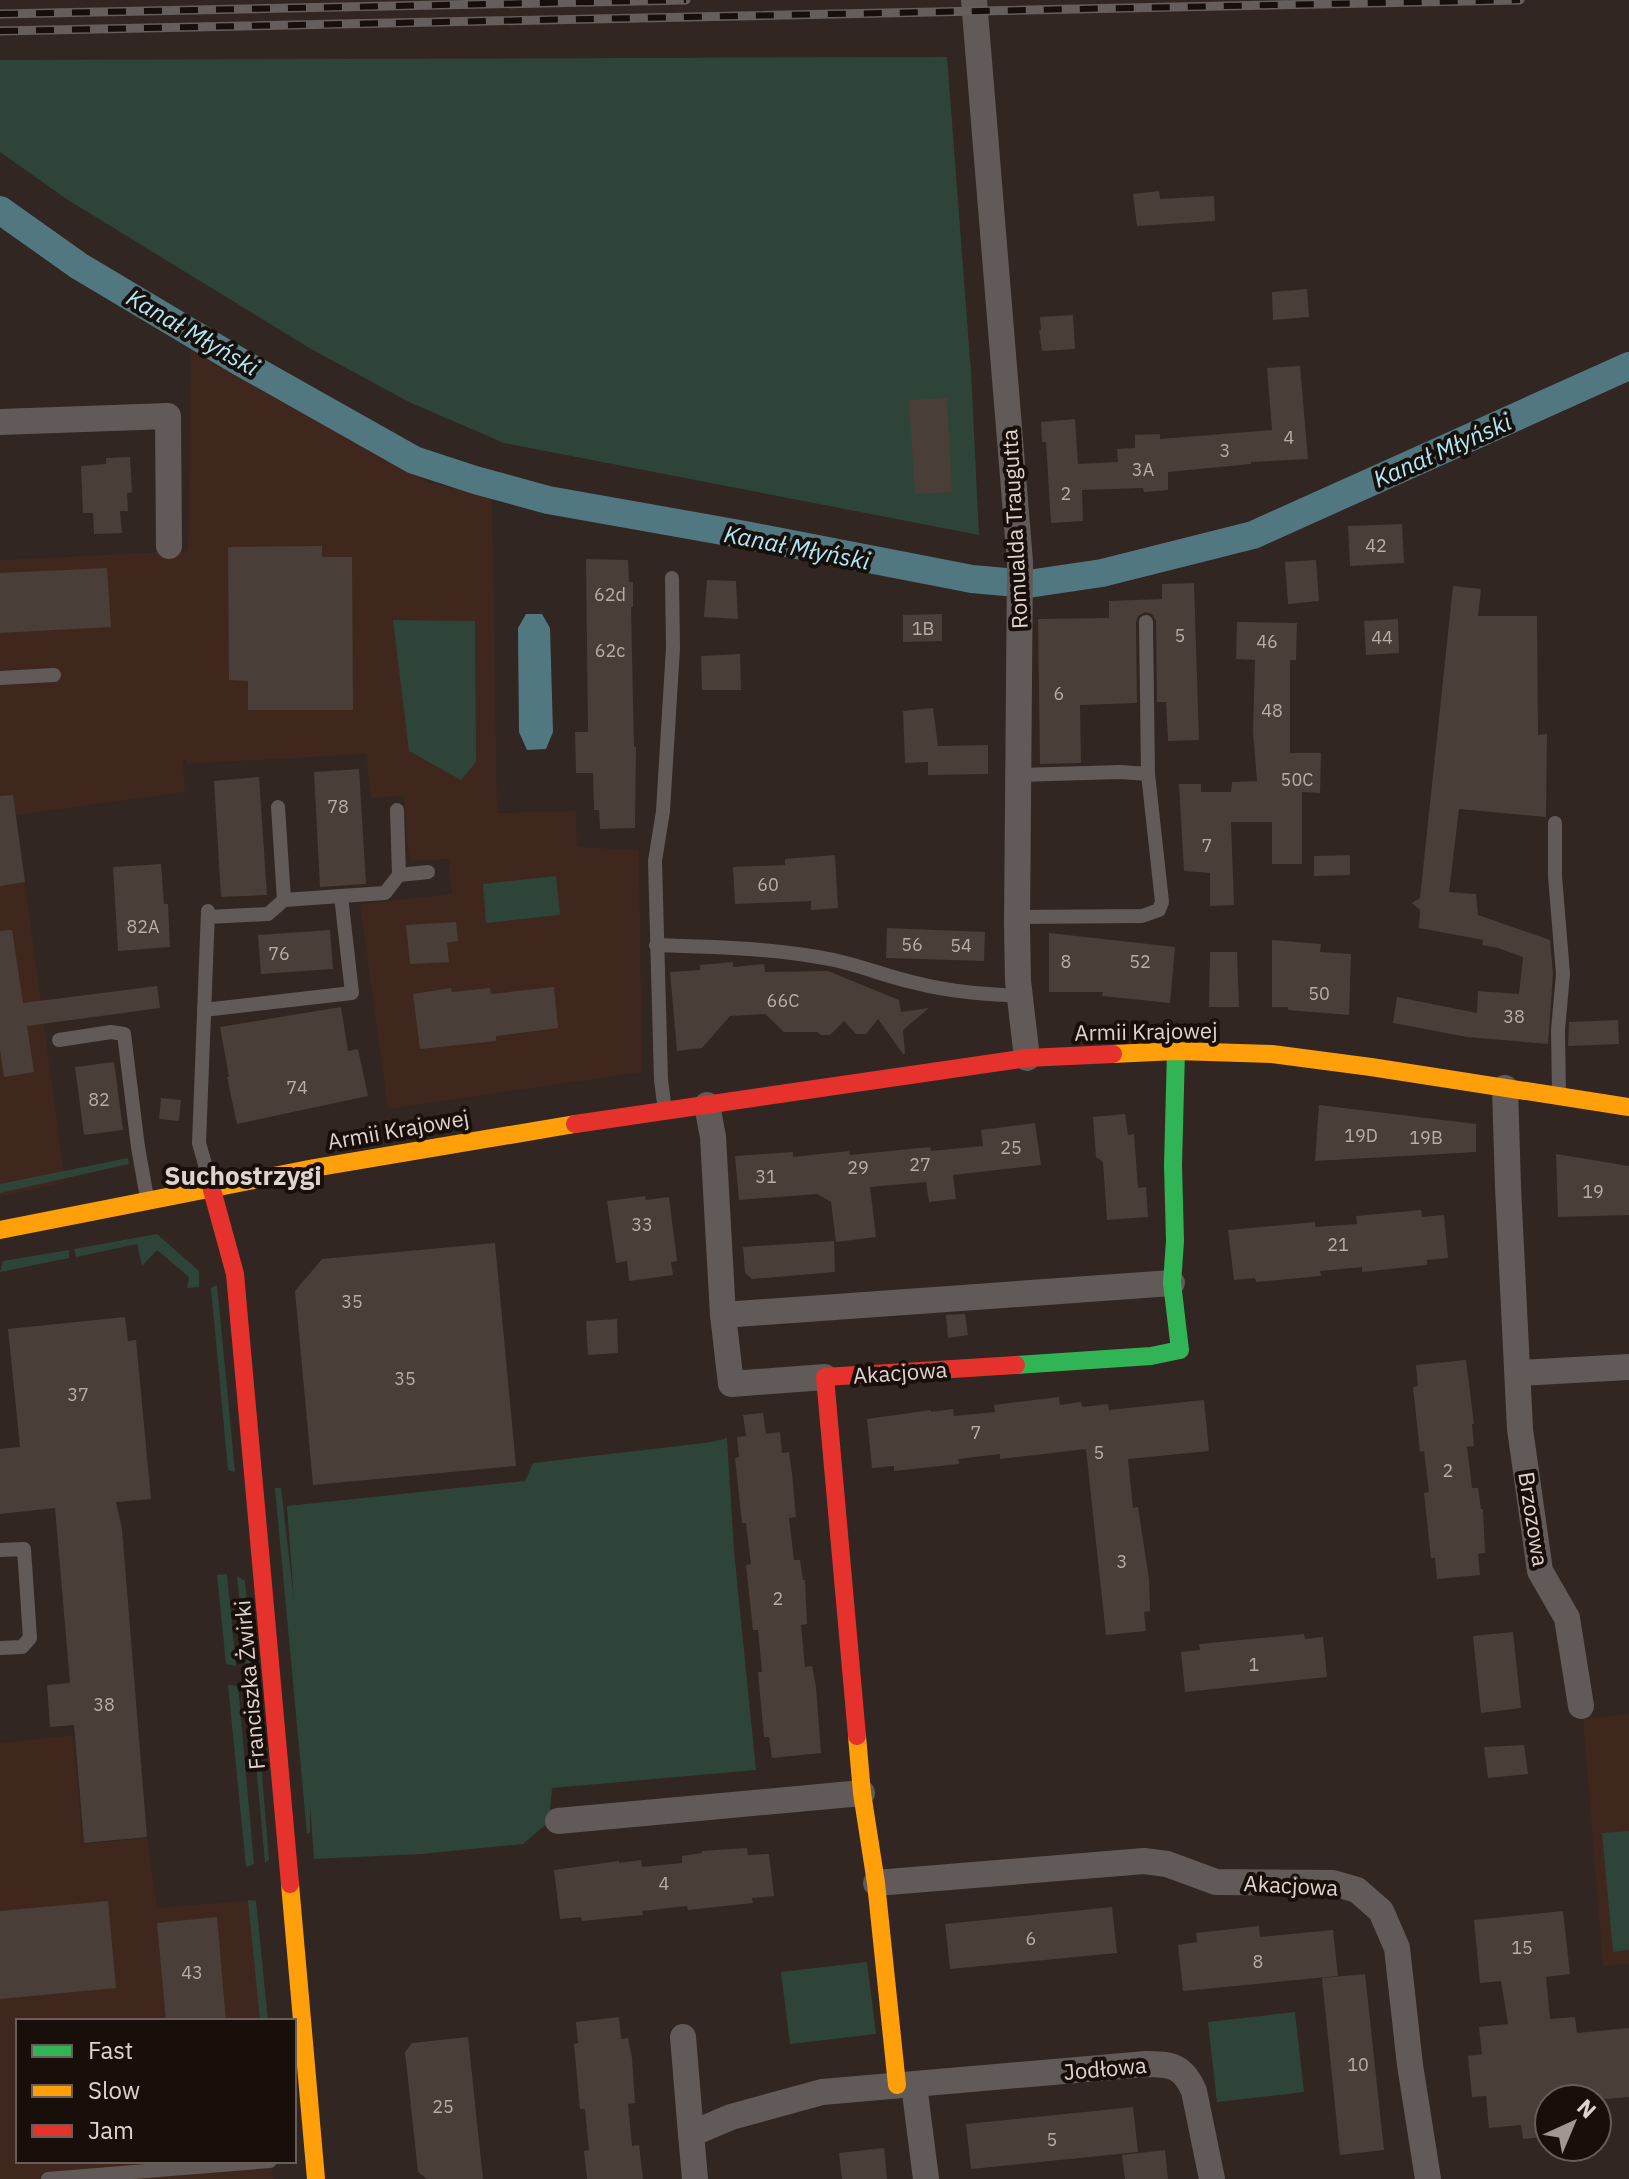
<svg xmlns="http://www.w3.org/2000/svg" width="1629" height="2179" viewBox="0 0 1629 2179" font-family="'IBM Plex Sans',sans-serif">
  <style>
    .built { fill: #3f271e }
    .green { fill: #2f4438 }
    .water { fill: #517881 }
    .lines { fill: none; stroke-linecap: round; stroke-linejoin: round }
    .canal { stroke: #517881; stroke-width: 28 }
    .building { fill: #493f38 }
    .lane { stroke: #625a59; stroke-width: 14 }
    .street { stroke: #625a59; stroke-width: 26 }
    .fast { stroke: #30b455; stroke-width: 18 }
    .slow { stroke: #ff9f0a; stroke-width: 18 }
    .jam { stroke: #e5322d; stroke-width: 18 }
    .rail-casing { stroke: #655e5d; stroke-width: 9 }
    .rail { stroke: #180f0b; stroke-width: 6; stroke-dasharray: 18; stroke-linecap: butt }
    .labels { text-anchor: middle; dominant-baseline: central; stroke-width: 8; stroke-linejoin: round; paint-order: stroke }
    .number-label { font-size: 18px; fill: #baada8 }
    .street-label { font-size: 22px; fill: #e0d2cd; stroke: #180f0b }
    .water-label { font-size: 24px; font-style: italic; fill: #adeaf9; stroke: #180f0b }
    .quarter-label { font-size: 26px; font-weight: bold; fill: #e0d2cd; stroke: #180f0b }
  </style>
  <rect width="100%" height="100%" fill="#312621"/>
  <g class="built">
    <path d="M191,347L430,483L492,497L497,813L576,811L577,847L639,850L642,1072L388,1109L360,904L452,894L449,859L409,861L404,796L371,798L366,754L186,764L185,759L183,761L185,792L16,815L65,1182L0,1197V560L188,551Z"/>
    <path d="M1629,1714V1964L1603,1966L1583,1719Z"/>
    <path d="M73,1735L83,1844L147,1838L157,1908L256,1900L264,2021H18V2161H272L273,2179H0V1743Z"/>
  </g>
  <g class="green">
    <path d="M947,57L971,372L979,535L504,443L409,402L311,349L68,200L0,152V60Z"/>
    <path d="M393,620L475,621L476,762L461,780L409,751Z"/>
    <path d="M556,876L560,915L486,923L483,884Z"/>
    <path d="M128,1158L129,1164L0,1193V1184Z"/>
    <path d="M157,1234L199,1271V1287L187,1288L189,1277L157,1250L142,1266L137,1244L76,1257L74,1249Z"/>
    <path d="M69,1250V1258L0,1272L3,1261Z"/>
    <path d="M217,1285L235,1472L228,1470L211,1288Z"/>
    <path d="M727,1438L734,1551L756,1770L552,1788L549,1822L523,1844L421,1854L314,1859L310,1804V1833L307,1834L275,1488H281L294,1601L287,1506L525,1481L533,1463L712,1442Z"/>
    <path d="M227,1574L236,1666L226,1664L217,1575Z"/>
    <path d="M237,1576L245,1581L252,1662L246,1665Z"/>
    <path d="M228,1685L238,1686L254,1864L246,1867Z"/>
    <path d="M249,1686L255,1691L269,1860L265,1863Z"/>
    <path d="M1629,1831V1950L1613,1952L1602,1833Z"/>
    <path d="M248,1900L256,1901L268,2021H260Z"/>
    <path d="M867,1962L876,2034L790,2044L781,1972Z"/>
    <path d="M1295,2012L1304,2092L1217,2102L1208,2022Z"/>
  </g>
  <path class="water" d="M526,614H542L550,628L553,732L546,749L527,750L519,732L518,628Z"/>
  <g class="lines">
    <path class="canal" d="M0,210L79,266L235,359L414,460L475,480L548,500L745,535L972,579L1028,584L1102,573L1253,535L1629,366"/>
  </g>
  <g class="building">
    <path d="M1159,191L1160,199L1214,196L1215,221L1137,226L1133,194Z"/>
    <path d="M1307,289L1309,317L1273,320L1272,292Z"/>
    <path d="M1073,315L1075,349L1042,351L1039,330H1041L1040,317Z"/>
    <path d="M1300,366L1308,459L1251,462V464L1168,472V490L1144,492L1143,488L1082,490L1083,521L1051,523L1046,442H1042L1041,422L1075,419L1078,464L1118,462L1117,449L1135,448V435L1160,434V439L1272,430L1267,368Z"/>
    <path d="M947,398L952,492L915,494L909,400Z"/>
    <path d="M130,457L132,492L127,493L128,511H120L122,533L94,534L93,513H83L81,466L106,464V458Z"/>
    <path d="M1402,524L1404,563L1350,566L1348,526Z"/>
    <path d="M322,546V557H352L353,710H248V681L229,680L228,547Z"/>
    <path d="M586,559L628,560L629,582H633V607H631L634,747H636L635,828L600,829L599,810H594L593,773H576L575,732H588Z"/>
    <path d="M1316,560L1319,601L1288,604L1285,562Z"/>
    <path d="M107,568L111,627L0,633V573Z"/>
    <path d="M707,580L736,581L738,619L704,617Z"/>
    <path d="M1194,583L1199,740L1168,741L1166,702H1157L1156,621L1152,614L1145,612L1138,616L1136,622L1137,703L1080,705L1081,763L1040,764L1038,619L1109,618V601L1162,599V584Z"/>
    <path d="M1453,586L1481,589L1478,616H1537L1538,735L1547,734L1546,817L1459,809L1449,892L1476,894L1478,915L1550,940L1553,974L1548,1044L1467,1037L1393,1023L1397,997L1477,1013L1478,991L1519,994L1523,957L1498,948L1482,945L1483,940L1419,928L1420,910L1412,903L1420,898Z"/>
    <path d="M942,614V641L903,642V615Z"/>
    <path d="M1398,619L1399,653L1366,655L1364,621Z"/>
    <path d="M1237,622L1297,623L1296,660H1290V753H1321L1320,793L1302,792V864H1272V822H1231L1234,905L1210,906V873L1184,871L1179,784H1201V792H1231L1232,782L1257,781L1253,731L1255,660L1236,659Z"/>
    <path d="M740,654L741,690H702L701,656Z"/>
    <path d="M933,708L938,746L988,745V774L928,775V762L905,763L903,711Z"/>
    <path d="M359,769L366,884L320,887L314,772Z"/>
    <path d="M259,777L267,895L221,897L214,781Z"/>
    <path d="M13,795L25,882L0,886V796Z"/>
    <path d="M835,855L838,908L811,910V901L735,904L733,867L785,865V859Z"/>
    <path d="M1350,855V875L1314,876V856Z"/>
    <path d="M161,864L164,904H168L170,947L118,951L113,867Z"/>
    <path d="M456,922L458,941L447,943L449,962L410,964L406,925Z"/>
    <path d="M887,928L985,932L984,961L886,958Z"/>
    <path d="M12,930L23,1003L157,986L160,1008L27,1026L34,1072L4,1077L0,1049V931Z"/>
    <path d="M330,930L333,969L261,974L258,935Z"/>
    <path d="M1049,933L1175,947L1170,1003L1102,996L1103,992H1049Z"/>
    <path d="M1272,940L1321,944L1320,952L1351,954L1349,1015L1288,1010V1007H1272Z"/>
    <path d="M1210,952H1237L1239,1007H1209Z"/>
    <path d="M733,962V967L764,964L765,972L828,971L899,1000L901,1012L929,1008L903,1030L905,1054H903L878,1019L866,1034H856L844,1021L830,1035H821L817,1032H784L765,1014L730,1016L702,1048L677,1051L670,972L700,970V965Z"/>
    <path d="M554,987L558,1028L496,1036V1041L420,1049L413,994L451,988L452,992L490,988L491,994Z"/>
    <path d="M341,1007L348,1051L358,1049L368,1096L237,1124L227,1077H229L220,1027Z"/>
    <path d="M1618,1020L1619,1044L1568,1046L1569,1022Z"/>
    <path d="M114,1062L123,1130L84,1135L75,1067Z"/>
    <path d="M161,1098L181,1100L179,1121L159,1119Z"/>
    <path d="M1319,1105L1476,1124V1152L1315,1161Z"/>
    <path d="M1125,1114L1128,1135L1134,1134L1138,1188L1146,1187L1148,1217L1107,1220L1103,1162L1096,1157L1093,1117Z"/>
    <path d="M1035,1123L1041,1165L953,1175L956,1199L929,1202L926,1182L870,1187L876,1237L836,1242L831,1202L817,1194L739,1200L735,1156L793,1152V1157L849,1151L850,1155L930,1147L931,1151L983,1146L981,1130Z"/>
    <path d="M1556,1154L1629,1166V1215L1558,1217Z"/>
    <path d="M645,1196L646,1200L669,1197L677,1261L671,1262L673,1275L629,1281L627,1261L616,1263L607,1201Z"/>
    <path d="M1421,1210L1422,1217L1444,1215L1448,1258L1427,1260V1265L1362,1272V1267L1320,1271L1321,1276L1256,1282L1255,1278L1234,1280L1228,1230L1315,1222V1227L1357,1224L1356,1216Z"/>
    <path d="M834,1241L835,1272L752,1279L745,1273L743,1247Z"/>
    <path d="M495,1243L516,1466L313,1485L295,1291L322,1259Z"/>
    <path d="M965,1314L968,1335L948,1338L946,1315Z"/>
    <path d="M125,1317L128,1341L136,1340L151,1499L116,1502L122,1529L147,1837L84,1843L74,1725L50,1727L47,1685L70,1683L55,1508L0,1514V1449L20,1447L8,1329Z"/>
    <path d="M617,1319L618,1353L588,1355L586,1321Z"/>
    <path d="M1466,1360L1474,1424H1472L1474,1446L1467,1447L1472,1488H1478L1481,1509H1483L1485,1553L1478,1554L1480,1575L1437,1579L1435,1558H1431L1424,1493L1429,1492L1424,1451L1420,1452L1413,1387L1418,1386L1416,1365Z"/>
    <path d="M1059,1397L1060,1405L1081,1402L1082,1407L1108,1404L1109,1410L1204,1400L1209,1451L1128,1459L1133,1508L1138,1507L1149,1579L1150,1611L1144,1612L1146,1631L1106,1635L1086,1449L1000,1459V1454L958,1459L959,1464L894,1471V1466L872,1468L867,1419L931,1410V1412L953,1409L954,1416L995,1412L994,1405Z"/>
    <path d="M763,1413L766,1434L780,1432L782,1453L789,1452L792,1473L796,1517L789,1518L794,1560H800L803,1580H805L807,1624L801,1625L805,1667L812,1666L816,1687L821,1753L772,1758L769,1737H764L758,1672H762L758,1630H753L746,1565L751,1564L746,1523H742L735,1458L739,1457L737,1437L746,1436L743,1415Z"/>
    <path d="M1513,1632L1521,1708L1481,1713L1473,1636Z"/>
    <path d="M1304,1634L1305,1639L1323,1637L1327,1677L1185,1692L1181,1652L1200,1650L1199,1644Z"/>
    <path d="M1524,1745L1528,1774L1488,1778L1484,1747Z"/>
    <path d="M747,1848L748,1855L769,1854L774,1896L752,1898L753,1903L688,1910L687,1906L642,1911L643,1915L582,1921L581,1917L560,1919L554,1870L619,1861V1863L641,1860L642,1867L682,1863V1856L702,1853V1851Z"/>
    <path d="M108,1901L116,1988L0,1999V1911Z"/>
    <path d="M1112,1907L1117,1953L950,1969L945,1924Z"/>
    <path d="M1563,1911L1570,1974L1546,1977L1550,2019L1575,2017L1577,2033L1629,2028V2097L1606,2099H1549V2136L1523,2139L1521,2125L1489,2128L1486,2096L1472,2097L1468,2056L1482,2054L1479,2027L1508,2024L1501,1981L1480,1983L1474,1920Z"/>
    <path d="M217,1917L226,2021H166L157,1923Z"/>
    <path d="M1259,1926L1260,1937L1333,1930L1338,1976L1183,1991L1178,1945L1197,1942L1196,1933Z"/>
    <path d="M1365,1974L1384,2150L1340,2155L1322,1978Z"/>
    <path d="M619,2017L621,2039L628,2038L632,2058L635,2103L628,2104L632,2146L639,2145L643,2179H587L584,2151L589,2150L585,2109H580L574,2044L578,2043L576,2022Z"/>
    <path d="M468,2037L483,2179H427L418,2172L405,2052L412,2043Z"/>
    <path d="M1133,2107L1138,2152L971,2169L966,2124Z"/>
    <path d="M884,2148L887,2179H842L839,2153Z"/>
    <path d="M1165,2150L1168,2179H1125L1122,2155Z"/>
  </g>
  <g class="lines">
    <g class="lane">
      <path d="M1146,622L1148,774"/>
      <path d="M0,678L54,675"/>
      <path d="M278,807L284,900"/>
      <path d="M397,810L399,875"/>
      <path d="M1555,823V876L1563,974L1558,1030L1559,1095"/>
      <path d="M341,896L385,893L399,875L428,872"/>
      <path d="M208,911L199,1143L211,1185"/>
      <path d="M1017,917L1142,916L1159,910L1162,902L1148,774L1120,772L1019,775"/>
      <path d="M656,945C716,947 775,948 834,960C862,966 888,977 916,983C951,992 984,994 1020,996"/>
      <path d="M204,1010L352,993L341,896L284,900L268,914L208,917"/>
      <path d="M59,1040L111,1032L124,1034L138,1147L147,1198"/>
      <path d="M665,1111L661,1080L655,861L663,811L673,648L672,578"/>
      <path d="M0,1550L24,1549L30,1638L22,1647L0,1648"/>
      <path d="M48,2179L270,2161"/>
    </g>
    <g class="street">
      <path d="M974,0L1020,562L1017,925L1018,981L1027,1058"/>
      <path d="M0,422L168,416L169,546"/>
      <path d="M1505,1088L1508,1187L1520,1429L1540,1571L1567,1618L1581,1706"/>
      <path d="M707,1105L713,1137L723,1315L1172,1283"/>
      <path d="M723,1315L731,1384L825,1377"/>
      <path d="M1518,1373L1629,1367"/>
      <path d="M558,1821L862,1793"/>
      <path d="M876,1883L1144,1861L1167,1864L1216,1882L1333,1883L1357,1890L1381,1911L1397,1948L1410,2065L1428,2179"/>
      <path d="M683,2037L691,2134"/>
      <path d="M914,2085L926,2179"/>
      <path d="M695,2179L691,2134L731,2117L822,2092L1146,2064C1172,2064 1183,2066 1194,2091L1212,2179"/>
    </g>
    <path class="fast" d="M1016,1365L1151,1356L1180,1350L1172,1283L1175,1241L1173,1165L1176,1051"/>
    <g class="slow">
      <path d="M1113,1054L1176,1051L1272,1054L1371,1067L1629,1107"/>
      <path d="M0,1230L314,1168L575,1124"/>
      <path d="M857,1736L862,1793L876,1883L897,2085"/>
      <path d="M290,1884L316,2179"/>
    </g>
    <g class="jam">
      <path d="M575,1124L1027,1058L1113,1054"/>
      <path d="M212,1190L235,1274L290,1884"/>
      <path d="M857,1736L825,1377L1016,1365"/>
    </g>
    <g class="rail-casing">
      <g id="rail">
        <path d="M0,14L686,0"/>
        <path d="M0,31L1520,0"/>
      </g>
    </g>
    <use href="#rail" class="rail"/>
  </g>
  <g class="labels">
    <g class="number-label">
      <text x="1289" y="437">4</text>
      <text x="1225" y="450">3</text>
      <text x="1143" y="469">3A</text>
      <text x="1066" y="493">2</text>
      <text x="1376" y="545">42</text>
      <text x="610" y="594">62d</text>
      <text x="923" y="628">1B</text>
      <text x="1180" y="635">5</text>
      <text x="1382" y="637">44</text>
      <text x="1267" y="641">46</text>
      <text x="610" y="650">62c</text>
      <text x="1059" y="693">6</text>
      <text x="1272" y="710">48</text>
      <text x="1297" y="779">50C</text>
      <text x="338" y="806">78</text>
      <text x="1207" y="845">7</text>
      <text x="768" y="884">60</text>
      <text x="143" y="926">82A</text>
      <text x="912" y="944">56</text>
      <text x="961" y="945">54</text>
      <text x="279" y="953">76</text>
      <text x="1066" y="961">8</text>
      <text x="1140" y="961">52</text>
      <text x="1319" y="993">50</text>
      <text x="783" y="1000">66C</text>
      <text x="1514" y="1016">38</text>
      <text x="297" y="1087">74</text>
      <text x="99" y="1099">82</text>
      <text x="1361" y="1135">19D</text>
      <text x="1426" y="1137">19B</text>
      <text x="1011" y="1147">25</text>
      <text x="920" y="1164">27</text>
      <text x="858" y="1167">29</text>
      <text x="766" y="1176">31</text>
      <text x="1593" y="1191">19</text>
      <text x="642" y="1224">33</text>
      <text x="1338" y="1244">21</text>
      <text x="352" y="1301">35</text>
      <text x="405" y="1378">35</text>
      <text x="78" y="1394">37</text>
      <text x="976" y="1432">7</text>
      <text x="1099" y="1452">5</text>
      <text x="1448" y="1470">2</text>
      <text x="1122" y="1561">3</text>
      <text x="778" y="1598">2</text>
      <text x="1254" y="1664">1</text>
      <text x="104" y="1704">38</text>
      <text x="664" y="1883">4</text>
      <text x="1031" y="1938">6</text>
      <text x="1522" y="1947">15</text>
      <text x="1258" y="1961">8</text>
      <text x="192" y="1972">43</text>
      <text x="1358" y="2064">10</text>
      <text x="443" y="2106">25</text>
      <text x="1052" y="2139">5</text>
    </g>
    <g class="street-label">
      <text transform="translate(1014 529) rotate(-93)">Romualda Traugutta</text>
      <text transform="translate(1146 1031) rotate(-1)">Armii Krajowej</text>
      <text transform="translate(398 1129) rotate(-10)">Armii Krajowej</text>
      <text transform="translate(900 1372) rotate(-4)">Akacjowa</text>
      <text transform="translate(1534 1519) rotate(81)">Brzozowa</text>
      <text transform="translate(249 1685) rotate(-95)">Franciszka Żwirki</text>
      <text transform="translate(1291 1885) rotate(3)">Akacjowa</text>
      <text transform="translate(1105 2068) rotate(-5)">Jodłowa</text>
    </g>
    <g class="water-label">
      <text transform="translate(193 332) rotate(30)">Kanał Młyński</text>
      <text transform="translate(1442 450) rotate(-24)">Kanał Młyński</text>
      <text transform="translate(797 547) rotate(11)">Kanał Młyński</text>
    </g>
    <g class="quarter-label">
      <text x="243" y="1175">Suchostrzygi</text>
    </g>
  </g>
  <rect x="16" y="2019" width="280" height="144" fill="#180f0b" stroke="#685d59" stroke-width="2"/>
  <rect x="32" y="2045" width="40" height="12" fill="#30b455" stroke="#685d59" stroke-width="2"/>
  <text x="88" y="2059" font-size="24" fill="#e0d2cd">Fast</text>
  <rect x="32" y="2085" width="40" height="12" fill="#ff9f0a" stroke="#685d59" stroke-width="2"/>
  <text x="88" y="2099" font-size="24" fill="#e0d2cd">Slow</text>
  <rect x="32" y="2125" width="40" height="12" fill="#e5322d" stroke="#685d59" stroke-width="2"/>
  <text x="88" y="2139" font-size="24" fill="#e0d2cd">Jam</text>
  <g transform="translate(1573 2123) rotate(44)"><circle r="38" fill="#180f0b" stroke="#685d59" stroke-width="2"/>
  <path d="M0-6L14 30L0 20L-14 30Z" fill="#a39691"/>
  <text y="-12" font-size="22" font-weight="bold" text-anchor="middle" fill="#e0d2cd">N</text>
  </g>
</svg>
